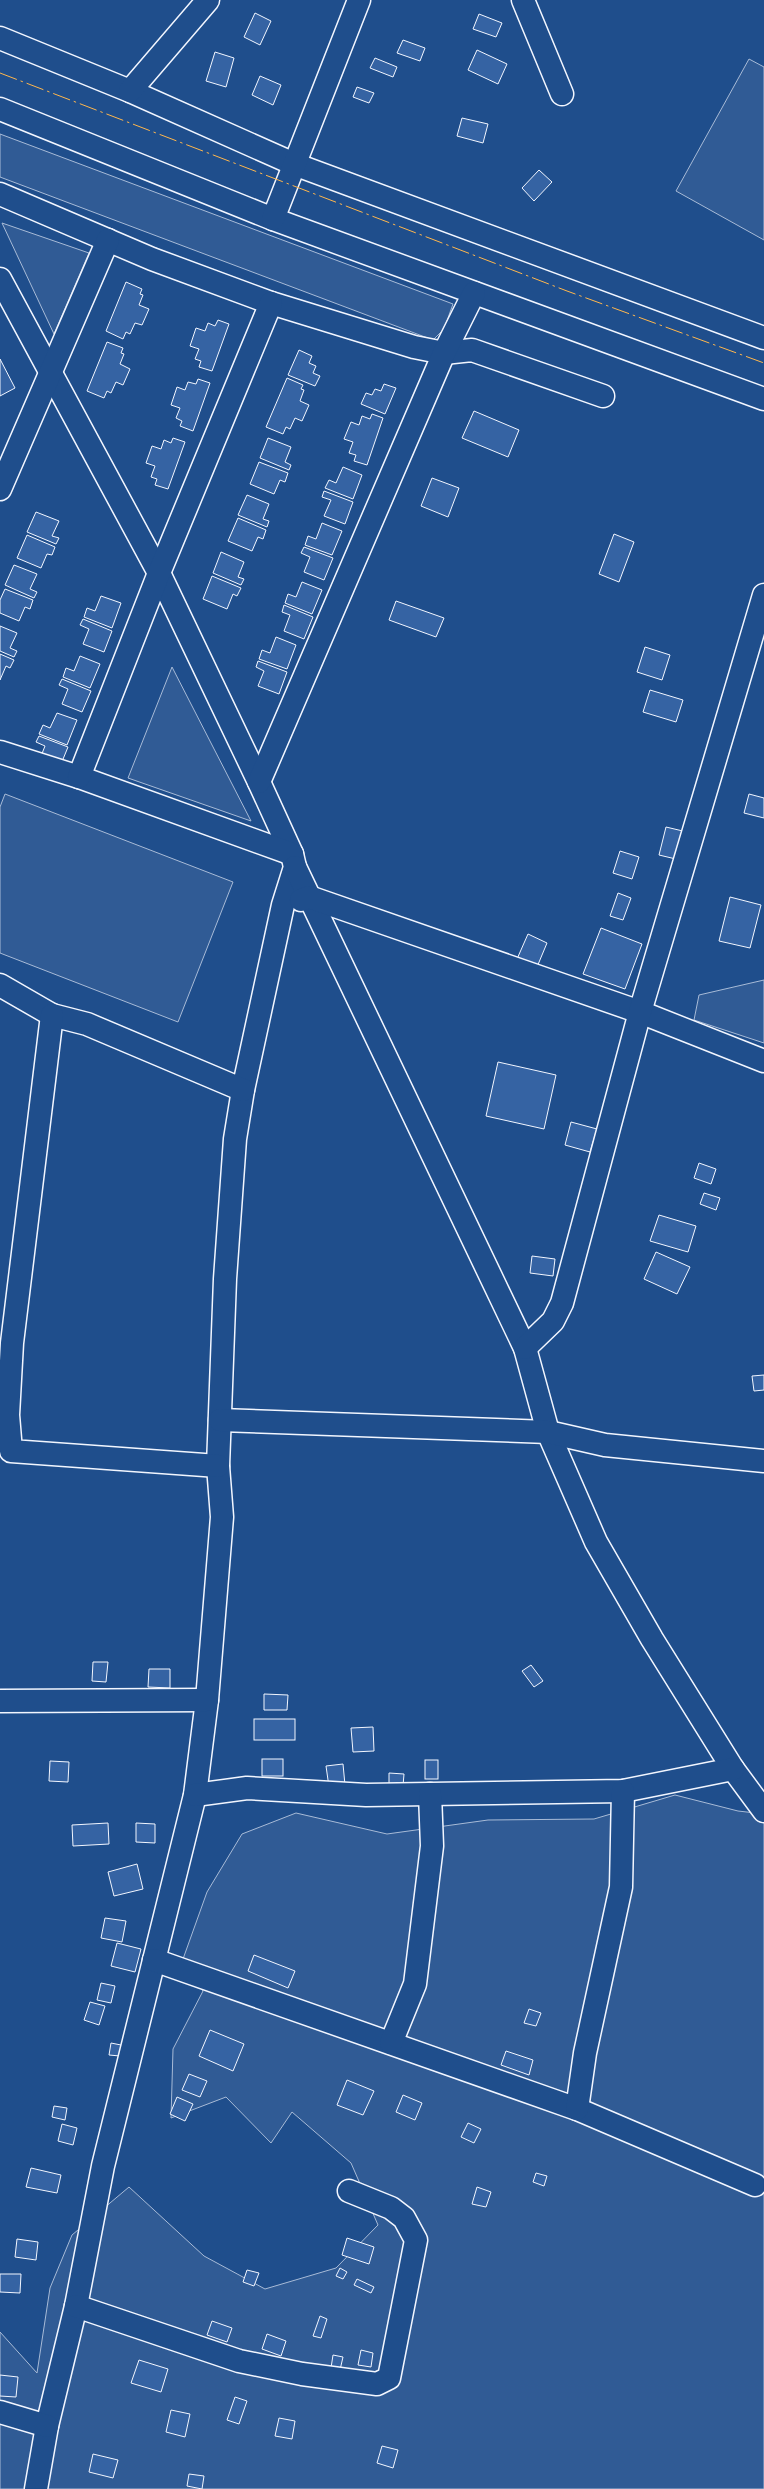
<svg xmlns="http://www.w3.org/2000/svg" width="764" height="2489" viewBox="0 0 764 2489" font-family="'Public Sans',sans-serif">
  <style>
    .built { fill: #305b95; stroke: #a8bbd7 }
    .building { fill: #3563a3; stroke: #f2f6ff }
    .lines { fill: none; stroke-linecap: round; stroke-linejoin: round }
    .minor-casing { stroke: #f2f6ff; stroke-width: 25 }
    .minor { stroke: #1f4e8c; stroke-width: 22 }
    .power { stroke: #ffb74d; stroke-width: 1; stroke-dasharray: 18 4 2.5 4; stroke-linecap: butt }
  </style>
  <rect width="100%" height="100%" fill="#1f4e8c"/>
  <g class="built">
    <path d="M749,59L764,67V240L676,191Z"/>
    <path d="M0,134L453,304L444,329L433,340L0,177Z"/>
    <path d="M2,223L89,253L54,334Z"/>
    <path d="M172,667L251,821L128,778Z"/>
    <path d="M5,794L233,882L178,1022L0,953V807Z"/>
    <path d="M764,980V1043L694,1020L699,995Z"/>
    <path d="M675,1795L738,1811L764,1814V2489H0V2332L37,2373L50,2288L72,2235L129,2187L204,2256L265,2289L336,2268L378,2225L351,2163L292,2112L271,2143L226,2097L171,2118L173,2049L203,1991L183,1959L207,1892L242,1834L296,1813L387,1834L488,1820L594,1819Z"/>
  </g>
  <g class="building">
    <path d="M255,13L271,21L260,45L244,37Z"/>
    <path d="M479,14L502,23L496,37L473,29Z"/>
    <path d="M403,40L425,48L420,61L397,53Z"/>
    <path d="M477,50L507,64L498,84L468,70Z"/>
    <path d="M215,52L234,58L226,87L206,81Z"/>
    <path d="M375,58L397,67L393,77L370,68Z"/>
    <path d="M260,76L281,85L273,105L252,95Z"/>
    <path d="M357,87L374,93L369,103L353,97Z"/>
    <path d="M462,118L488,124L483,143L457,136Z"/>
    <path d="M539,170L552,182L534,201L522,188Z"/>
    <path d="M126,282L142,289L140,294L143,295L139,305L149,309L142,325L135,323L130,334L126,332L123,339L106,331Z"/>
    <path d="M218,320L229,324L212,371L199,367L201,361L195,359L199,349L190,346L196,328L205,331L208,323L215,326Z"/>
    <path d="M107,342L123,348L121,353L124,354L120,364L130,369L123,385L116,382L111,393L107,391L104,398L87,391Z"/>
    <path d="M299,350L312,356L309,363L316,366L313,373L320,376L315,386L288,375Z"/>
    <path d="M0,359L15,388L0,396Z"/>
    <path d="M287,378L303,385L301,389L304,390L300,401L309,405L302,421L295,418L290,429L286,427L283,434L266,427Z"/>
    <path d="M198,379L210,383L193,431L180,426L182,421L176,418L180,408L171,405L177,387L185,390L188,382L196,384Z"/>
    <path d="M384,384L396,388L385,414L361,404L366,393L372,395L375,389L381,391Z"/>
    <path d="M474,411L519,430L508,457L462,438Z"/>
    <path d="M372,414L383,418L367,465L354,461L356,455L349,453L353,442L344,439L351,422L359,425L362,416L370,419Z"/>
    <path d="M173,438L185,442L168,489L155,485L157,479L151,477L155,466L146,463L152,446L161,449L164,440L171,443Z"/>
    <path d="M268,438L291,447L285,462L291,465L289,470L260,458Z"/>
    <path d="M259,462L288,473L285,482L280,480L274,494L250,484Z"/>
    <path d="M343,467L362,475L353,499L325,488L329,480L336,483Z"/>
    <path d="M432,478L459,488L448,517L421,506Z"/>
    <path d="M324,491L353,502L345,524L324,516L331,500L322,497Z"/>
    <path d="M247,495L269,504L263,519L269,521L267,527L238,515Z"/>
    <path d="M36,512L59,521L52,536L59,538L56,544L27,532Z"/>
    <path d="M238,518L266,530L263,539L258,537L252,551L228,541Z"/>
    <path d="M322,523L342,531L332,555L305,545L308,536L316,539Z"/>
    <path d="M614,534L634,542L619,582L599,574Z"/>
    <path d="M27,535L55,547L52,555L47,554L41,568L17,558Z"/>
    <path d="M304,547L333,558L324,580L304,572L310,557L301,553Z"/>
    <path d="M221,552L244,562L238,577L244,579L241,585L213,573Z"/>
    <path d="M14,565L37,574L30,589L37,592L34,598L5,585Z"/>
    <path d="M212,576L241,588L237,596L233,594L227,609L203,599Z"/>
    <path d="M302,582L322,590L312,614L285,603L288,594L296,597Z"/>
    <path d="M5,589L33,600L30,609L25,607L19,621L0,613V600Z"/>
    <path d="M101,596L121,603L112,628L84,617L87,608L95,611Z"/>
    <path d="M396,601L444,618L436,637L389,620Z"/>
    <path d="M284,605L313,617L304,639L284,631L290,615L282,612Z"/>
    <path d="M83,619L112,631L104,652L83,644L89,629L80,625Z"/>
    <path d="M0,626L17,633L10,648L17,651L14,657L0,651Z"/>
    <path d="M276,637L296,645L287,669L259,659L262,650L270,653Z"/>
    <path d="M645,647L670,655L662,680L637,672Z"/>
    <path d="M0,654L14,660L10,668L6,666L0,680Z"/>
    <path d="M80,656L100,664L90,688L63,677L66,668L74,671Z"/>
    <path d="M258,661L287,672L279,694L258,686L264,671L256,667Z"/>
    <path d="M62,679L91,691L82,712L62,704L68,689L59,685Z"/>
    <path d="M650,690L683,700L676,722L643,712Z"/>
    <path d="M57,713L77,720L67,745L39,734L43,725L50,728Z"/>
    <path d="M39,736L68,747L59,769L39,761L45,746L36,742Z"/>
    <path d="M749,794L764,798V818L744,813Z"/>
    <path d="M666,827L687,832L680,860L659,855Z"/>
    <path d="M620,851L639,857L632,879L613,873Z"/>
    <path d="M618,893L631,898L623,920L610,916Z"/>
    <path d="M730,897L761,905L750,948L719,941Z"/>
    <path d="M601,928L642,944L625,989L583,974Z"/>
    <path d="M528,934L547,943L537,967L517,959Z"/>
    <path d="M498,1062L556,1075L544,1129L486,1116Z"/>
    <path d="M571,1122L597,1129L590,1152L565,1145Z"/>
    <path d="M699,1163L716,1169L711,1184L694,1178Z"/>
    <path d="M704,1193L720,1198L716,1210L700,1204Z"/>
    <path d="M659,1215L696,1226L688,1252L650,1241Z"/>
    <path d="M656,1252L690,1267L677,1294L644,1279Z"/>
    <path d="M532,1256L555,1259L553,1276L530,1273Z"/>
    <path d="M764,1375V1390L754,1391L752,1376Z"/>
    <path d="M93,1662H108L106,1682L92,1681Z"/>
    <path d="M531,1665L543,1681L534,1687L522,1671Z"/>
    <path d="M149,1669H170V1688L148,1687Z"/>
    <path d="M264,1694L288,1695L287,1710H264Z"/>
    <rect x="254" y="1719" width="41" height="21"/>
    <path d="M373,1727L374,1751L353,1752L351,1728Z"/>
    <rect x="262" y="1759" width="21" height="17"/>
    <rect x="425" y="1760" width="13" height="19"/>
    <path d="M50,1761L69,1762L68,1782L49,1781Z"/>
    <path d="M343,1764L345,1785L329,1787L326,1766Z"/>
    <path d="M389,1773L404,1774L403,1786H389Z"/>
    <path d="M108,1823L109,1844L73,1846L72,1825Z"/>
    <path d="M136,1823L155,1824V1843L136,1842Z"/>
    <path d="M137,1864L143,1889L114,1896L108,1872Z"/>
    <path d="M105,1918L126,1921L122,1942L101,1938Z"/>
    <path d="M117,1943L141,1949L135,1972L111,1966Z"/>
    <path d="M254,1955L295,1971L288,1988L248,1971Z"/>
    <path d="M101,1983L115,1986L111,2003L97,2000Z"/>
    <path d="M90,2002L105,2006L99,2025L84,2020Z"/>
    <path d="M529,2009L541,2013L536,2026L524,2023Z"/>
    <path d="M210,2030L244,2044L233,2071L199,2056Z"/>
    <path d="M111,2043L121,2045L120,2056L109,2055Z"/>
    <path d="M506,2051L533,2060L529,2075L501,2065Z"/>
    <path d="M189,2074L207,2081L200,2097L182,2090Z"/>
    <path d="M347,2080L374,2091L363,2115L337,2105Z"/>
    <path d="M403,2095L422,2103L415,2120L396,2112Z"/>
    <path d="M177,2097L193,2104L185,2121L170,2114Z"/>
    <path d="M54,2106L67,2108L65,2120L52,2117Z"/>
    <path d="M468,2123L481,2129L474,2143L461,2137Z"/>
    <path d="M62,2124L77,2128L73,2145L58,2141Z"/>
    <path d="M31,2168L61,2175L57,2193L26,2187Z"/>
    <path d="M536,2173L547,2176L544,2186L533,2182Z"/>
    <path d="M477,2187L491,2192L486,2207L472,2204Z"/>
    <path d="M347,2238L374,2247L369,2264L342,2255Z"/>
    <path d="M17,2239L38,2242L36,2260L15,2257Z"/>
    <path d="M340,2268L347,2272L343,2279L336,2276Z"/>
    <path d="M247,2270L259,2273L254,2286L243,2282Z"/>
    <path d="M0,2274H21L20,2293L0,2292Z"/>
    <path d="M357,2279L374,2287L371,2293L354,2285Z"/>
    <path d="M320,2316L327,2319L321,2338L313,2336Z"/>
    <path d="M212,2321L232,2328L227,2342L207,2335Z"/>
    <path d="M267,2334L286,2341L281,2356L262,2349Z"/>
    <path d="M361,2350L373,2353L371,2367L358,2365Z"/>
    <path d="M333,2355L343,2357L340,2370L331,2368Z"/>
    <path d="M139,2360L168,2369L161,2392L131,2383Z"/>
    <path d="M0,2375L18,2377L16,2397L0,2396Z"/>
    <path d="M235,2397L247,2401L239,2424L227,2420Z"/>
    <path d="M171,2410L190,2414L185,2437L166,2432Z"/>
    <path d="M279,2418L295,2421L292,2439L275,2436Z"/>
    <path d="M382,2446L398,2450L393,2468L377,2463Z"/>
    <path d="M93,2454L118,2460L113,2478L89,2472Z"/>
    <path d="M189,2474L204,2476L202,2489L187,2486Z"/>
  </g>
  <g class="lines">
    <g class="minor-casing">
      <g id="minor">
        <path d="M523,0L562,94"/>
        <path d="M0,38L130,91L294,164L764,338"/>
        <path d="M130,91L208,0"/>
        <path d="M0,109L273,219L764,399"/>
        <path d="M0,194L152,259L271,303L414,347L444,353L472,350L603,396"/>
        <path d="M273,219L359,0"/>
        <path d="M0,279L159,573L259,782L292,854L295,867L283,905L243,1090L235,1139L225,1279L218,1466L222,1517L207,1700L195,1795L103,2166L76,2306L47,2426L36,2489"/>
        <path d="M0,489L108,240"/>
        <path d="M0,752L79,777L292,854"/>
        <path d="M79,777L159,573L271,303"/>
        <path d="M259,782L444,353L474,293"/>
        <path d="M295,867L525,1348L548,1432L596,1542L652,1639L733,1769L764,1811"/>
        <path d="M301,900L309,897L640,1012L764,1061"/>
        <path d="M0,985L52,1015L87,1024L243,1090"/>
        <path d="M52,1015L12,1343L8,1415L11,1451L218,1466"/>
        <path d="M525,1348L553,1321L562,1303L640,1012L764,595"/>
        <path d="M220,1420L548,1432L605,1445L764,1461"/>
        <path d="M0,1701L207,1700"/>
        <path d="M195,1795L247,1788L366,1795L623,1791L733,1769"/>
        <path d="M154,1960L577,2109L755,2185"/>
        <path d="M391,2043L415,1984L432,1846L430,1794"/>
        <path d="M577,2109L585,2053L621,1887L623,1791"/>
        <path d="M76,2306L239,2361L302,2374L377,2384L389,2378L416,2240L404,2218L391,2208L349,2191"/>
        <path d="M0,2412L47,2426"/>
      </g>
    </g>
    <use href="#minor" class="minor"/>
    <path class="power" d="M0,73L567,291L764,363"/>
  </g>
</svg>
